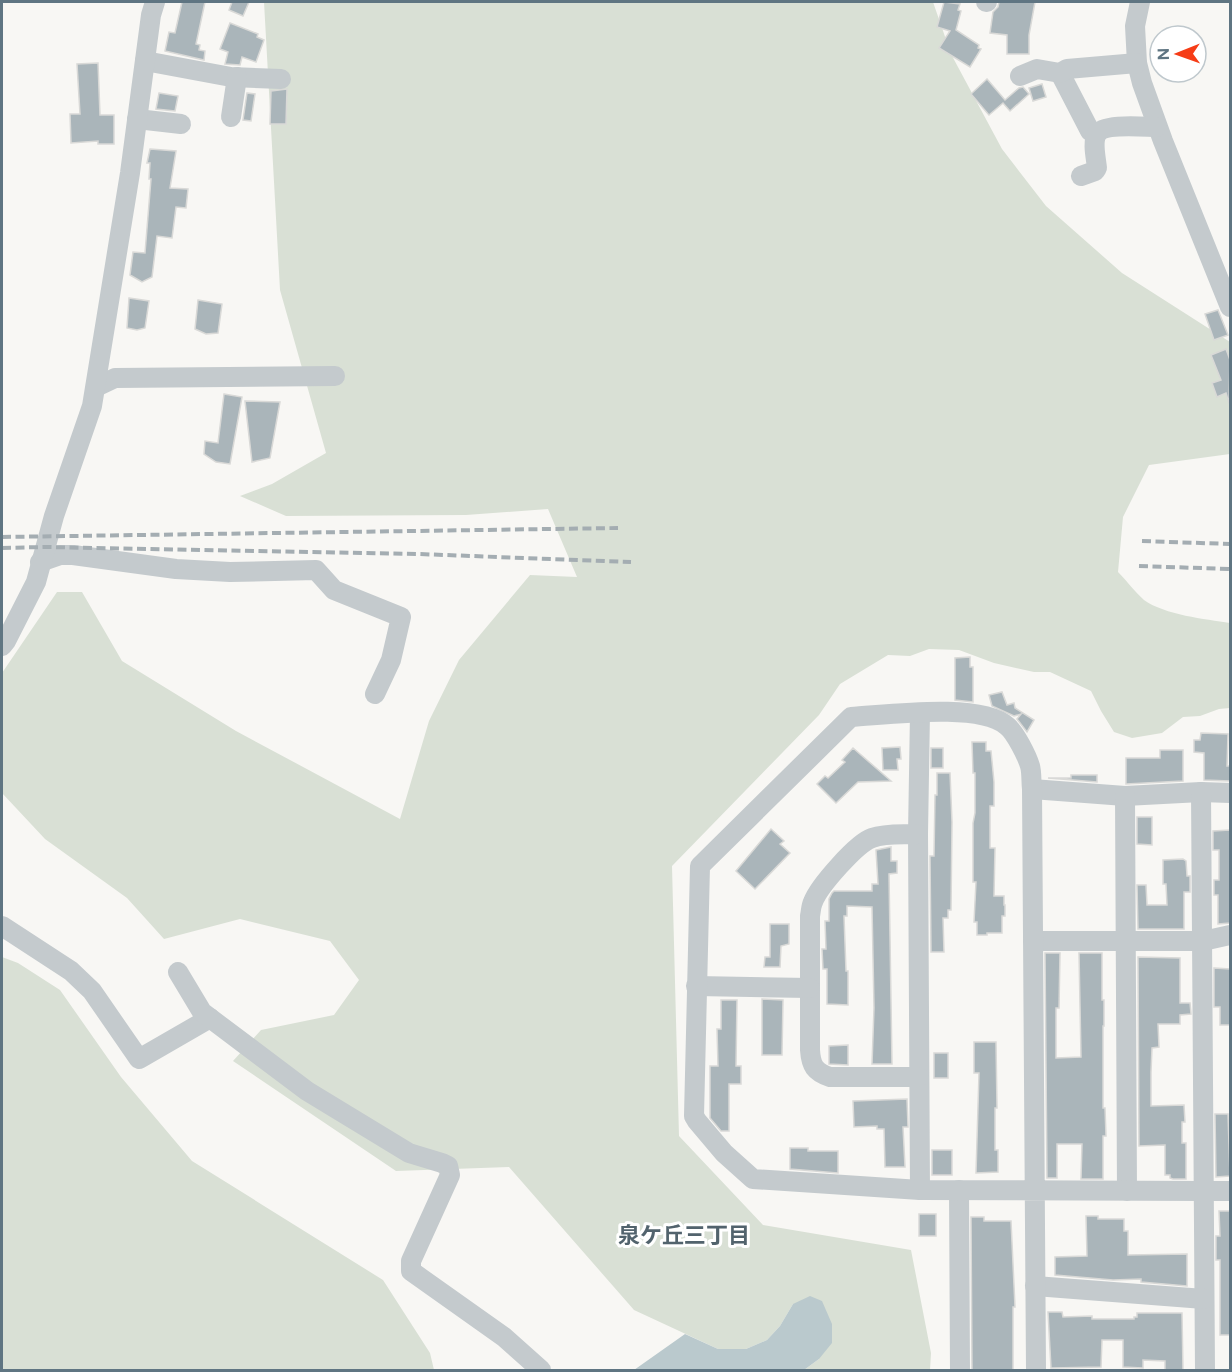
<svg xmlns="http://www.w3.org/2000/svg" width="1232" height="1372" viewBox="0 0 1232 1372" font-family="Figtree,'Noto Sans JP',sans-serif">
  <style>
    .green { fill: #d9e0d5 }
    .water { fill: #bac9cd }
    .building { fill: #aab5ba; stroke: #d9d9d7; stroke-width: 1.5 }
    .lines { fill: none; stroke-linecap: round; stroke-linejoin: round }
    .minor { stroke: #c4cacd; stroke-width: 20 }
    .rail { stroke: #a4adb2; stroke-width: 4; stroke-dasharray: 9 4.5; stroke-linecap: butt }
    .labels { text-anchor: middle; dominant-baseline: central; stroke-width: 6; stroke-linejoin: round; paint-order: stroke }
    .neighbourhood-label { font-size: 22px; font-weight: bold; fill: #52636d; stroke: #fff }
  </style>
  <rect width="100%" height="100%" fill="#f8f7f4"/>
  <g class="green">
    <path d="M264,2H933L951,54L1002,149L1046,206L1122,273L1230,342V454L1149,465L1123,517L1118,572C1127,581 1135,592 1144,600C1165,615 1205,619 1230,623V708L1219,709L1200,716L1183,717L1162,733L1132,738L1114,732L1101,711L1091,691L1050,672H1034L994,663L959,650L929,649L910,656L888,655L840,684L819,715L672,866L679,1136L763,1225L911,1250L931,1353L930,1370H804L819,1359L793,1304L780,1326L767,1340L746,1349H718L634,1310L509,1167L396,1171L233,1061L261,1030L334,1015L359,980L330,941L240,919L164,939L127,898L45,839L2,793V673L57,592H82L122,661L236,731L400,819L429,721L459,660L530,575L577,577L548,509L466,515L286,516L240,496L272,484L326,453L280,290Z"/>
    <path d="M2,957L18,963L60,990L121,1077L192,1161L383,1280L430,1353L434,1370H2Z"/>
  </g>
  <path class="water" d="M810,1296L822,1301L832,1324V1343L819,1359L804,1370H634L685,1334L718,1349H746L767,1340L780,1326L793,1304Z"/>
  <g class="building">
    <path d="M182,2H205L196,44L200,45L199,50L205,51L204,60L165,51L169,32L175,33Z"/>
    <path d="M232,2H249L243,16L229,10Z"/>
    <path d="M944,2L960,4L958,10L961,11L956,30L979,45L978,48L981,49L970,67L939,48L950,31L937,27Z"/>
    <path d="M999,2H1035L1029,35V54H1007V35L990,33L993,12L998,7Z"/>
    <path d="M230,23L258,34L257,37L264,40L256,62L242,57L240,65L225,64L228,52L220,49Z"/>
    <path d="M98,63L100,115H114V144H98V141L71,143L70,114H80L77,64Z"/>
    <path d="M987,79L1005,100L1019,88L1023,87L1029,94L1010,111L1003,103L989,115L971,94Z"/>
    <path d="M1042,84L1046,97L1033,101L1029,88Z"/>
    <path d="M287,89L286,124H270L271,91Z"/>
    <path d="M159,93L178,96L175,111L156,109Z"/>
    <path d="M247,93L255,94L251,121L243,120Z"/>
    <path d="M150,149L176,151L170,188L188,189L186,208L176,207L172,238L157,236L152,277L142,282L130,275L133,252L145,253L151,179H149L150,163H147Z"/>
    <path d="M129,298L149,301L145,328L137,330L127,328Z"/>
    <path d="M198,300L222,304L218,333L206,334L195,329Z"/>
    <path d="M1218,310L1228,335L1214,340L1205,314Z"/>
    <path d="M1226,349L1230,360L1229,403L1226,393L1217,397L1212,383L1221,380L1211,355Z"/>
    <path d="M224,394L242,397L230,464L216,462L204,454L205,441L218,443Z"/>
    <path d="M245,401L280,402L270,458L252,462Z"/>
    <path d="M970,657V667H973V702L955,700V658Z"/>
    <path d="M1002,692L1007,705L1014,703L1015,708L1034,720L1027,732L1017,719L1021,714L1014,716L992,706L989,695Z"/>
    <path d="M1201,733L1228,734L1227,766H1230V781L1204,780V753L1194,752V740H1200Z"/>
    <path d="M972,742H986V751H991L994,782V806H990V848H995L994,896H1004V905H1005V916H1002V933H987V935H977V922H974L976,882H973V823L975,813V773H973Z"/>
    <path d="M900,747L901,759H897L898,770H883L882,748Z"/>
    <path d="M853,748L891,781L858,782L836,803L817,784L825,776L828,778L845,762L842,760Z"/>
    <rect x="931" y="748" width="12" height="20"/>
    <path d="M1160,750H1183V781L1126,784V758H1160Z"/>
    <path d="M937,773H950L952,822L951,910H948V918H943L944,952H931L930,856H934L935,795H937Z"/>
    <path d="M1071,775H1097V782L1048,778H1071Z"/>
    <path d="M1137,817H1152V845L1137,844Z"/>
    <path d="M771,829L784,841L780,844L790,853L755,889L736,871Z"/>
    <path d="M1230,830V923L1218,924V895H1214V880H1219V850H1213V831Z"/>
    <path d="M891,847V861H897V873L889,874L892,1064H872L874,1008L872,907L847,906V916H844L846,971H848V1005L827,1004V969H823L822,949H826L825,921H829V899L832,893L834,891H872V884H878L876,850Z"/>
    <path d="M1183,859L1186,861L1187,876H1190V892H1184V929H1138L1137,885H1146L1147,905H1167L1166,884H1163V860Z"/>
    <path d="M770,924H789V944L781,946L780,967H764L765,957H770Z"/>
    <path d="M1045,953H1060L1059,1008H1056V1058L1081,1057L1079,953H1102V1000H1104V1026H1103V1108H1105L1106,1136H1103V1179H1081L1082,1144H1057V1178H1047Z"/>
    <path d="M1138,957L1180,958V1003H1190L1191,1014L1180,1015V1024H1158L1159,1047L1152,1048L1151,1072V1106L1184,1105L1185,1122H1182V1143H1186V1179H1173L1170,1178V1175H1165V1145L1139,1146Z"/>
    <path d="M1214,968L1230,969V1025H1220V1007H1214Z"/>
    <path d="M762,999L783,1000L782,1055H762Z"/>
    <path d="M721,1000H737L736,1066H741V1084H729V1131H721L710,1118V1066H718L717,1029H721Z"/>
    <path d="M974,1042H996L997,1108H995V1150H998V1172L976,1173L979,1073H974Z"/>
    <path d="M848,1045V1065L829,1064V1046Z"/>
    <rect x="934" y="1053" width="14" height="25"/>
    <path d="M907,1099L908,1127H903L905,1167H885L884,1129H877V1126L854,1127L853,1101Z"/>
    <path d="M1215,1114H1228L1230,1176L1216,1177Z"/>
    <path d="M790,1148H808V1151H838V1173L790,1169Z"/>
    <rect x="932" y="1150" width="20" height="25"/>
    <path d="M1219,1211H1230V1335H1220V1260H1216V1236H1220Z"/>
    <rect x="919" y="1214" width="17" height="22"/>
    <path d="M1086,1216H1098V1219H1124V1231H1128V1255L1187,1254V1286L1141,1282V1279L1113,1280L1055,1275V1257L1087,1256Z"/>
    <path d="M971,1217H984V1221H1011L1015,1307H1013V1371H972Z"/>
    <path d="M1048,1312H1062L1063,1317L1092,1316V1319H1134V1317H1137V1313H1182L1183,1371H1165V1361L1143,1360V1368L1123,1367V1340H1102L1101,1367L1051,1368Z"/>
  </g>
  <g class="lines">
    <g class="minor">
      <path d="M986,2H987"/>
      <path d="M1140,2L1135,26L1137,63L1142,83L1163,141L1230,307"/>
      <path d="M145,61L231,77L281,79"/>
      <path d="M1060,73L1090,131L1096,135"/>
      <path d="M1020,76L1037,69L1060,73L1067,69L1137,63"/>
      <path d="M231,117L237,77"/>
      <path d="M137,119L181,124"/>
      <path d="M1081,176L1095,171L1097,168C1096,158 1092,142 1097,134C1104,123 1144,127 1157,127"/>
      <path d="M96,387L115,378L335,376"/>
      <path d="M40,562L60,555H73L176,569L230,572L316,570L334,590L401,617L391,660L375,694"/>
      <path d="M2,646L6,641L36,582L54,516L92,406L130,173L151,15L155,2"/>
      <path d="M920,713L918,834L920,1190"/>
      <path d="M1032,789L1125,796L1201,792L1230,793"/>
      <path d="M1201,792L1205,1370"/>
      <path d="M1125,796L1127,1191"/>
      <path d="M918,834C903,835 886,833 872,838C857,843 819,886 813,902C811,906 811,911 810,916V1050C811,1066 815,1072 830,1077H919"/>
      <path d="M2,926L71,971L92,991L139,1059L210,1018"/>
      <path d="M1033,941H1203L1230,935"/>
      <path d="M178,972L202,1012L307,1091L409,1153L442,1163L448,1166L450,1175L411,1261V1271L504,1337L541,1370"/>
      <path d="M696,986L810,988"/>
      <path d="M959,1190L960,1370"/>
      <path d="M1035,1286L1204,1299"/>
      <path d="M1036,1370L1032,789C1031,782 1032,773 1030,766C1027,756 1015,732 1007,726C980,702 887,715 851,717L700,866L694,1116L697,1121L724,1153L753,1179L920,1190L1204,1191H1230"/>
    </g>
    <g class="rail">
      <path d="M2,537L618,528"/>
      <path d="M1142,541L1230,544"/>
      <path d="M2,548L45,547L418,554L631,562"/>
      <path d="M1139,566L1230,569"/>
    </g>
  </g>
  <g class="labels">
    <g class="neighbourhood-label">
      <text x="684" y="1235">泉ケ丘三丁目</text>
    </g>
  </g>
  <rect width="1232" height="1372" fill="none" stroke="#5f7582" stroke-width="6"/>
  <g transform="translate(1178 54) rotate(269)"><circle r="28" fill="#ffffff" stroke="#bfc8cd" stroke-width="1.5"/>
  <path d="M0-4.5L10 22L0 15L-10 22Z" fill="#f63c16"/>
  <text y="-9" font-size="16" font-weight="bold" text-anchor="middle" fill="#5f7582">N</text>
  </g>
</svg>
